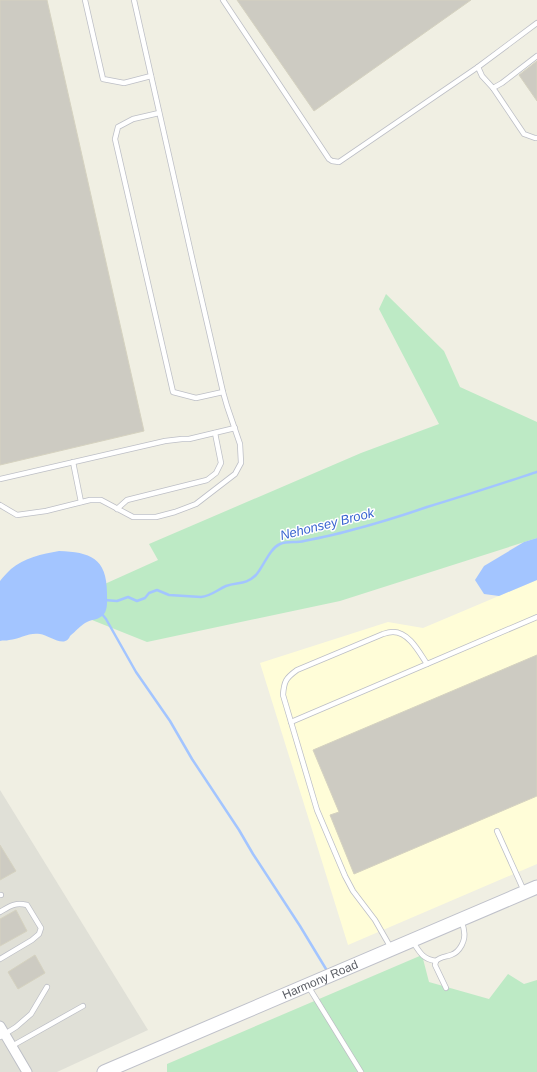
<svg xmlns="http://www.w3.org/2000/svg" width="537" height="1072" viewBox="0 0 537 1072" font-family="Arial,sans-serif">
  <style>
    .commercial { fill: #fffdd8 }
    .industrial { fill: #e0e0d7 }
    .green { fill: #bdeac5 }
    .water { fill: #a3c5ff }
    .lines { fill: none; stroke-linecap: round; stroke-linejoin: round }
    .stream { stroke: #a3c5ff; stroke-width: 2.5 }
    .building { fill: #cdcbc2; stroke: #d5d2c0 }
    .service-casing { stroke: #bdbfc6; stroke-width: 6 }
    .minor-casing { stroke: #bdbfc6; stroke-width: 11 }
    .secondary-casing { stroke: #bfc1ca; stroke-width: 15 }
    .service { stroke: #fff; stroke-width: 4.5 }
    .minor { stroke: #fff; stroke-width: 9 }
    .secondary { stroke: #fff; stroke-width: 13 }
    .labels { text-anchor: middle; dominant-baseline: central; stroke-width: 3; stroke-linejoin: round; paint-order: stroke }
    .street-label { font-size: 12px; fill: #5b5e65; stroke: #fff }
    .water-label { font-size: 13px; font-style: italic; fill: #3965d0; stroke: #fff }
  </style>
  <rect width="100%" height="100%" fill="#f0efe3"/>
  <path class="commercial" d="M537,580V864L348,945L260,663L388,622L423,628Z"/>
  <path class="industrial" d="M0,790L148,1030L57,1072H0Z"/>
  <g class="green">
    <path d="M386,294L444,351L460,387L537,422V538L340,601L147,642L77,614L98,587L158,560L149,544L361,453L439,424L379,309Z"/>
    <path d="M422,955L429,982L489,999L508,974L524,984L537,980V1072H167V1064Z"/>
  </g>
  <g class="water">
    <path d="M537,538V580L499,596L484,594L475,580L484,566L524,542Z"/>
    <path d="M59,551C90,552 107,558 107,593C107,600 108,609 104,614C99,620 93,619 87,622C82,624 75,632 70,636C65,649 49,635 40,634C29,632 20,639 9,640C6,641 3,640 0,641V581C3,577 7,573 11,569C24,558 42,554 59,551Z"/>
  </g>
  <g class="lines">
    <g class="stream">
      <path d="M104,600L117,601L128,597L137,601L145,598L149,593L157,590L169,595L201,597C211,596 217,590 226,586C238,582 246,585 256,575C264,566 269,549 280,544C288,541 296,543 304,541C319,538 334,535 348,531C375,524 401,516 427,507C464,496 500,484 537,472"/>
      <path d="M102,614L106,619L136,672L170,721L192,759L239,830L253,854L300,926L326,969"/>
    </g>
  </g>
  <g class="building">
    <path d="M0,0H47L144,431L0,465Z"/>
    <path d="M237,0H471L314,111Z"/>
    <path d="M537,61V101L519,75Z"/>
    <path d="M537,655V796L354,874L330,815L339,812L313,750Z"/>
    <path d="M0,845L16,871L0,880Z"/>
    <path d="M16,910L27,931L0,946V919Z"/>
    <path d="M35,955L45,973L18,989L8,972Z"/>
  </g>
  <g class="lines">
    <g class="service-casing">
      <g id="service">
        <path d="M85,0L103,79L124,83L151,76"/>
        <path d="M223,0L329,159L332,161L339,162L478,67"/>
        <path d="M537,23L478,67L482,76L493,88L524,134L535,138H537"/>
        <path d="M493,88L502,83L537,56"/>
        <path d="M159,113L133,119L118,127L115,139L173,392L196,398L223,392"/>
        <path d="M73,462L81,502"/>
        <path d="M0,479L165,441L182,439H189L235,428"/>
        <path d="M0,505L17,515L46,511L90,500H101L133,517H156L175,512L196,504L235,474L241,463L240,444L227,406L223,392L193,262L134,0"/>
        <path d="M117,509L127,500L207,480L216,473L221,463L215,433"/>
        <path d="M291,722L427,664"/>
        <path d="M497,831L524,891"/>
        <path d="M0,895H1"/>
        <path d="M0,912C10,906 15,902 27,905L41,928L39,934L32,940L0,959"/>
        <path d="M413,942C420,953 423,959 436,961C440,957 445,957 451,955C460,952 466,940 464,931C464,927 462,924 461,921"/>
        <path d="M391,948L375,920L353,891L345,876L317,810L283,695C284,681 286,678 297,670L383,634C386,633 390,632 393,632C409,632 419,652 427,664L537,617"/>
        <path d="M436,961L435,965L446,988"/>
        <path d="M308,986L361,1072"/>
        <path d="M0,1037L16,1027L31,1014L47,987"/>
        <path d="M12,1046L83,1006"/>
      </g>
    </g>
    <g class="minor-casing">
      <path id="minor" d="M0,1026L27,1072"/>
    </g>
    <g class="secondary-casing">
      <g id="secondary">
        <path id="s1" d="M104,1072L537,887"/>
      </g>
    </g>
    <use href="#service" class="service"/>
    <use href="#minor" class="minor"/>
    <use href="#secondary" class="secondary"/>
  </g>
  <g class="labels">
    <g class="street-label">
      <text stroke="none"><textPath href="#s1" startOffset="235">Harmony Road</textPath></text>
    </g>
    <g class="water-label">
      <text transform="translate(327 524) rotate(-14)">Nehonsey Brook</text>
    </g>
  </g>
</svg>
